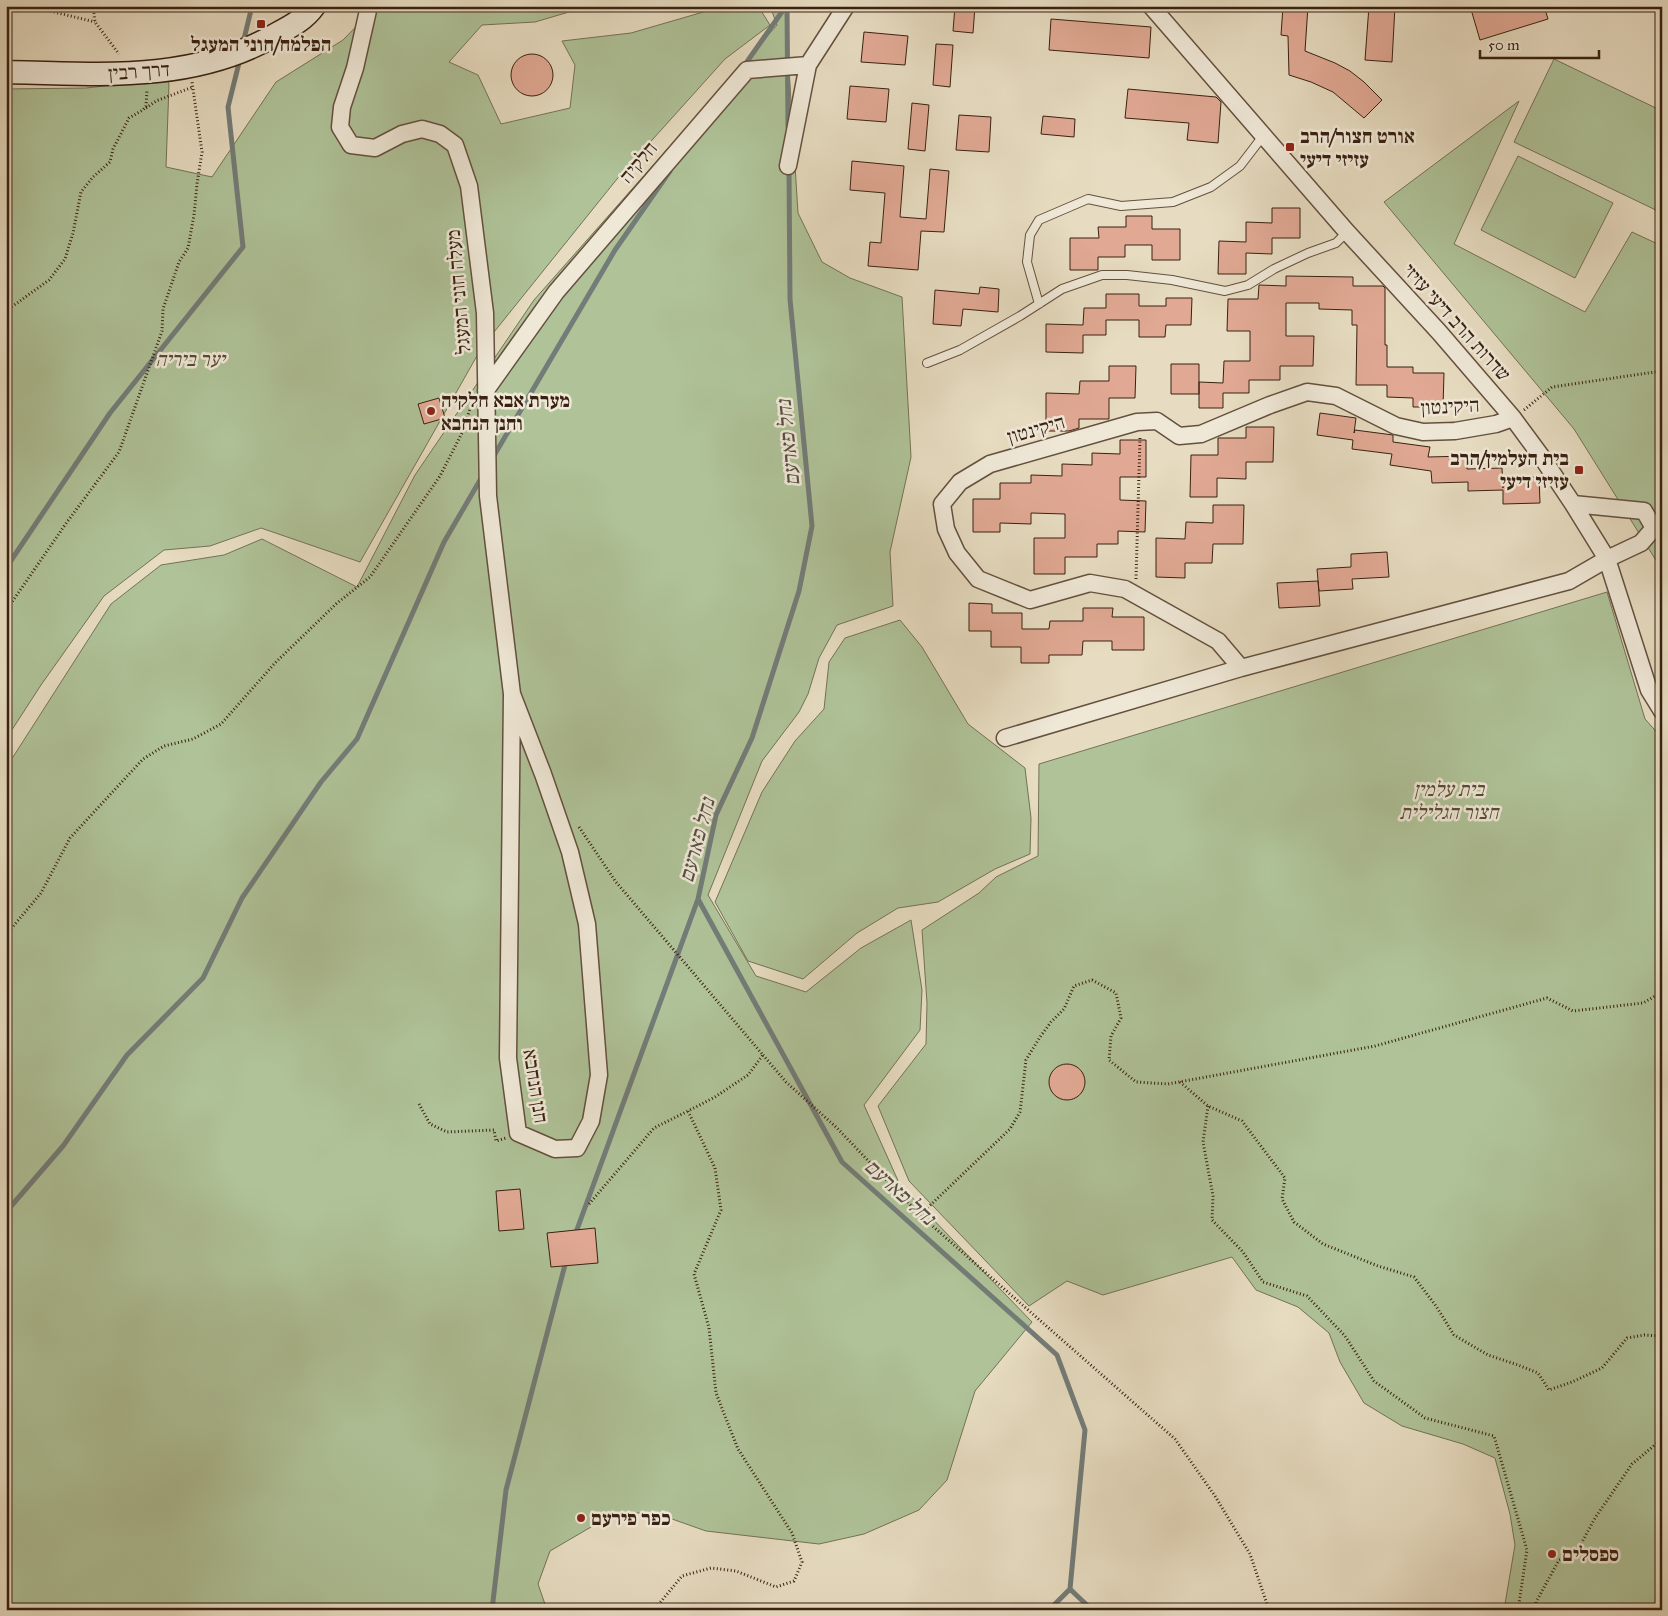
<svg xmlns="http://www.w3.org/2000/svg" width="1668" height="1616" font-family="'IM FELL Great Primer','Frank Ruhl Libre',serif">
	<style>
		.green { fill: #afc298; stroke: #747255 }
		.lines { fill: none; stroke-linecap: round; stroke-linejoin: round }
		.stream { stroke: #737c78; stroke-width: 5 }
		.building { fill: #e1a994; stroke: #392112 }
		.lane-casing { stroke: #64503e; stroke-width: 10 }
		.street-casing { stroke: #64503e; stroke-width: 19 }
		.secondary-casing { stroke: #392112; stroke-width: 25 }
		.path { stroke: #392112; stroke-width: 3; stroke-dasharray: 1 2.5; stroke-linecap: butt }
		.lane { stroke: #efe8d7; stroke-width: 8 }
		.street { stroke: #efe8d7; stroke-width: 16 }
		.secondary { stroke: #efe8d7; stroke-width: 22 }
		.poi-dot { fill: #8f2418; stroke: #efe8d7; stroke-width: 2 }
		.labels { text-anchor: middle; stroke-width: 5; stroke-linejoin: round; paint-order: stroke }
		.poi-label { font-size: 20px; font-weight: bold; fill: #392112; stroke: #efe8d7; text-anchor: start }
		.street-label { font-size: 20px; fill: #392112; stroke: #efe8d7 }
		.park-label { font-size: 20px; font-style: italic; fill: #564934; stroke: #efe8d7 }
		.water-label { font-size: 21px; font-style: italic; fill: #564f45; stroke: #efe8d7 }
	</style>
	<rect width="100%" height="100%" fill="#e7dcc1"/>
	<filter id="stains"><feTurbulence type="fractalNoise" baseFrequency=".004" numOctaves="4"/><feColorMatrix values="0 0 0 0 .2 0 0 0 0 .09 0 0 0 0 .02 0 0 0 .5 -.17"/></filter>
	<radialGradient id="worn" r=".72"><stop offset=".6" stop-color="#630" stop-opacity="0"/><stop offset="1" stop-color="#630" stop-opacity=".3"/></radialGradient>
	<!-- green -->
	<path class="green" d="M376,6H652L630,11L569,12L535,22L482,25L449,62L478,75L501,124L570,108L575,65L562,41L631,33L724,6H758L770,25L725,59L617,179L482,347L360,562L261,528L210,546L164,550L104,596L41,685L6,739V89L86,88L167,79L169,84L166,167L212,177L276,82L343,40Z
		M770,6H785L798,213L822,262L850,278L902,297L911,457L890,552L893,606L837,625L819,658L808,694L799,712L762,761L708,895L756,976L806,992L861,948L911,920L922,990L920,1030L864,1105L900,1185L1032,1322L975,1391L947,1480L919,1510L864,1534L819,1544L706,1531L655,1513H615L550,1551L538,1584L547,1610H6V768L111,604L161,565L224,555L262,539L357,587L415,475L534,300L777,25Z
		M1554,59L1662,111V213L1514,142Z
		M1519,101L1454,244L1585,312L1632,232L1662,246V570L1574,429L1384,202Z
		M1518,156L1613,203L1575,278L1481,230Z
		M1607,592L1645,719L1662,738V1610H1504L1515,1545L1510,1514L1495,1458L1463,1444L1402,1426L1364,1403L1340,1362L1329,1333L1298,1307L1256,1290L1232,1257L1103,1295L1067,1281L1029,1306L909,1181L878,1106L926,1044L927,1003L922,930L979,893L996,877L1038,856L1039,764Z
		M900,620L922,647L968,724L1025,768L1031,818L1030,854L995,869L938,902L898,908L857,933L803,979L748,961L715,902L762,792L795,741L824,709L829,662L845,638Z"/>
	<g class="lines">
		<!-- stream -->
		<path class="stream" d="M787,6L788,127
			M243,43L252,6
			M744,66L786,6
			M789,168L790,299L812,526L799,591L752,738L716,815L698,899L842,1162L1057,1355L1085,1430L1070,1589L1092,1610
			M492,459L615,250L670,171
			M6,568L110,413L243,247L228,107L240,59
			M6,1212L63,1146L127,1055L203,978L242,898L321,782L357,739L444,542L483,475
			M575,1235L698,899
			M492,1610L506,1490L566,1261
			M1049,1610L1070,1589"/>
	</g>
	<!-- building -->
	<path class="building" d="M955,6H975L973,33L953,31Z
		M1283,6H1308L1305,51L1335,63L1350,71L1364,82L1382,100L1364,118L1333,92L1311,82L1289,75L1288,36L1281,35Z
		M1369,6H1395L1392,62L1365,60Z
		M1470,6H1544L1548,19L1480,40Z
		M1051,19L1151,27L1149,58L1049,50Z
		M864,32L908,36L905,65L861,62Z
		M936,44L953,45L950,87L933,85Z
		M511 75a21 21 0 1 1 42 0a21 21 0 1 1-42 0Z
		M850,86L889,89L886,122L847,119Z
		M1128,89L1216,97L1221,102L1218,143L1187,140L1189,123L1125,118Z
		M912,103L929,105L925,151L908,149Z
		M959,115L991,117L989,152L956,150Z
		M1043,116L1075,119L1074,137L1041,134Z
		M852,161L904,166L900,217L926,219L930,169L949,171L944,232L921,231L918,270L868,266L870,242L881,243L885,193L850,190Z
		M1272,208H1300V238H1272V254L1246,253V274H1218L1219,241L1246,242V222L1272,223Z
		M1126,216H1152V229H1180V260H1152V245H1125V257H1098V270H1070V238H1099L1098,227H1126Z
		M1286,276L1353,277V286H1383L1385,288V345H1387V367H1413V373H1444L1443,407H1413V398L1387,397V385H1356L1357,325H1352V310L1319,309V303H1286V336H1314L1313,366H1280V380H1249V393H1223V408H1199V382L1223,383L1224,361H1250V331H1227L1228,299H1258L1259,285L1286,286Z
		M980,287L999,289L998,312L963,309L961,326L933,324L935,290L979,294Z
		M1106,294H1139V306H1166V298H1192L1191,325H1166L1165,337H1139V320H1106V335H1083V353L1046,352V324L1083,325L1084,308H1106Z
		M1171,364H1199V394H1171Z
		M1109,366H1136L1135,398H1109V419H1079V428L1069,431H1046V393L1079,394L1080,381H1109Z
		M439,398L445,418L424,424L418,404Z
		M1320,413L1356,418L1354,433L1355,430L1393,435V442L1430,447L1428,457L1467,456V469L1502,468L1503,488V478L1539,477L1540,503L1503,504V490L1468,491V482L1432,483L1431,471L1390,465L1392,454L1352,449L1353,440L1317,435Z
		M1246,427H1274L1273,462H1246V479L1217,478V497H1190L1191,455H1218V438H1246Z
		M1120,440H1146V477H1120V500L1146,501L1145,532L1118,531V544H1097V557H1065V574H1034V538H1065V514L1031,513V524L1000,523V532H973V499H1000V483H1031V475L1062,476V464L1092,465V453L1120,454Z
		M1213,505H1244L1243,544H1213L1212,563H1185V578L1156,577V538L1185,539L1186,522L1213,523Z
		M1387,552L1389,577L1352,579L1353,589L1319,591L1317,569L1351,567V554Z
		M1318,581L1320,606L1279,608L1277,583Z
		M969,603L992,604V613H1022V629H1049L1050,621H1083V608H1113L1112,617H1144V650H1112V641H1083L1082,655H1049V663H1021V647H991V631H969Z
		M1049 1082a18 18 0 1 1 36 0a18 18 0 1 1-36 0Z
		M520,1189L524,1229L499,1231L496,1191Z
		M595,1228L598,1263L551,1267L547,1233Z"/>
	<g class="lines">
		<!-- lane casing -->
		<g class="lane-casing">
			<path id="lane" d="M1039,304L1027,262L1030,235L1039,220L1088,199L1121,206L1173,202L1211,187L1240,166L1263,136
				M927,363L960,350L1020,316L1062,289L1102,275H1127L1172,280L1225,291L1248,285L1274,269L1308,253L1336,243L1347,232"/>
		</g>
		<!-- street casing -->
		<g class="street-casing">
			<path id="street" d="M369,6L355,68L342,107L340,127L351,145L375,148L402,134L422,129L440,134L455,145L469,186L485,313L488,496L512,694L508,1058L518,1133L555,1149L577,1148L591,1121L599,1075L587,924L570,852L543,774L512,694
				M1151,6L1347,232L1439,332L1513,418L1541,456L1573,504L1607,559L1649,690L1662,711
				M788,166L808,65
				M486,390L556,292L747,70L808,65L846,6
				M1241,668L1218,641L1125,589L1090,583L1030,600L978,579L957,553L946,529L942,504L960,482L990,464L1137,422L1157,421L1179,436L1201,434L1270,405L1307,392L1336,396L1396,426L1423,432L1455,431L1496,424L1513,418
				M1005,738L1241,668L1569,581L1607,559L1641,543L1654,528L1644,511L1573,504"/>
		</g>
		<!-- secondary casing -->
		<g class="secondary-casing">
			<path id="secondary" d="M6,72C97,74 193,83 275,35C290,27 304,20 314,6"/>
		</g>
		<!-- path -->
		<path class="path" d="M30,6L95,22
			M93,6L95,22L119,54
			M146,108L156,101L193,87
			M6,311L49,280L65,259L73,233L81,192L93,177L110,162L113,149L129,118L143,110L146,106L147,90
			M1524,410L1552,387L1662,371
			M1136,579L1140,438
			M6,614L12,602L67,522L119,452L162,331L163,309L179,262L188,248L194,215L197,184L202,152L192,82
			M579,827L616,882L763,1055L748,1075L715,1097L688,1111L715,1168L721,1210L694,1274L709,1328L716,1393L738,1449L792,1533L802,1562L794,1581L776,1587L736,1571L711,1568L682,1576L654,1610
			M6,938L10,930L41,893L70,838L143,759L164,746L193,739L221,724L275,663L336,604L370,577L440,476L462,433L470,409
			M763,1055L786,1082L837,1128L920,1215L1175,1439L1215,1496L1250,1554L1269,1610
			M1180,1082L1208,1106L1242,1121L1285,1178L1282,1199L1294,1222L1323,1244L1378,1266L1414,1277L1436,1306L1454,1335L1488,1355L1518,1365L1538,1373L1549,1390L1572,1382L1602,1368L1627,1338L1644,1335L1662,1336
			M419,1104L430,1124L447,1132L494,1130L496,1141L506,1138
			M1208,1106L1203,1142L1213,1196L1212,1220L1243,1252L1263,1282L1307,1296L1345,1336L1374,1381L1425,1418L1494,1436L1527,1550L1518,1610
			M589,1204L654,1128L688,1111
			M920,1215L1010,1129L1020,1112L1026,1060L1040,1037L1051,1022L1064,1009L1074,986L1092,980L1116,993L1121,1018L1111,1036L1109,1060L1136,1082L1168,1084L1375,1046L1547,998L1573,1011L1643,1003L1662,992
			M1536,1610V1602L1559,1560L1570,1556L1581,1544L1595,1518L1632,1464L1662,1439"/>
		<!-- lane -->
		<use href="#lane" class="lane"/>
		<!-- street -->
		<use href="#street" class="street"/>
		<!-- secondary -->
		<use href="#secondary" class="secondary"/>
	</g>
	<!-- markers -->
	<g class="poi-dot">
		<rect x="256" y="19" width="10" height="10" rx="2.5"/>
		<rect x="1285" y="142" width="10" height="10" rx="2.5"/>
		<circle cx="431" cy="411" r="5"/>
		<rect x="1574" y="465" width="10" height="10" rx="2.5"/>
		<circle cx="581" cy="1518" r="5"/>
		<circle cx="1552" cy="1554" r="5"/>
	</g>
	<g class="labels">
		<!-- poi labels -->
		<g class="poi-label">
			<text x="261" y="51" text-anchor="middle">הפלמח/חוני המעגל</text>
			<text x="1300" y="143">אורט חצור/הרב<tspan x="1300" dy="23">עזיזי דיעי</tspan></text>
			<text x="441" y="407">מערת אבא חלקיה<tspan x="441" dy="23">וחנן הנחבא</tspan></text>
			<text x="1569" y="465" text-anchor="end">בית העלמין/הרב<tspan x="1569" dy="23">עזיזי דיעי</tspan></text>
			<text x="591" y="1525">כפר פירעם</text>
			<text x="1562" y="1561">ספסלים</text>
		</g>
		<!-- street labels -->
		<g class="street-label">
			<text transform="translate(139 71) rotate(-4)" y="7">דרך רבין</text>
			<text transform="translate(638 162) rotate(-50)" y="7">חלקיה</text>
			<text transform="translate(458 292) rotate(-95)" y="7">מעלה חוני המעגל</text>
			<text transform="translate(1457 322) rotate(48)" y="7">שדרות הרב דיעי עזיזי</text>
			<text transform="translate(1450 406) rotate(-3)" y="7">היקינטון</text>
			<text transform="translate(1036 429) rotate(-16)" y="7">היקינטון</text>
			<text transform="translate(536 1086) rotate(81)" y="7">חנן הנחבא</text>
		</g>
		<!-- park labels -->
		<g class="park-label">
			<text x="190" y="366">יער ביריה</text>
			<text x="1449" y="796">בית עלמין<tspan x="1449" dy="23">חצור הגלילית</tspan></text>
		</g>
		<!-- water labels -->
		<g class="water-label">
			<text transform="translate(788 443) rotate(-96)" y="7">נחל פארעם</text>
			<text transform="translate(697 840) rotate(-75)" y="7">נחל פארעם</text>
			<text transform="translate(900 1192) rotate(42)" y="7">נחל פארעם</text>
		</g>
	</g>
	<!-- margin -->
	<rect width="1668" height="1616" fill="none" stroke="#e7dcc1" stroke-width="25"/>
	<rect x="8" y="8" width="1653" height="1601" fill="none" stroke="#392112" stroke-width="2.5"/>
	<rect x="12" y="12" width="1643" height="1591" fill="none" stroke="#392112"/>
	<!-- scale -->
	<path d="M1480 50v8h119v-8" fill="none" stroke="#392112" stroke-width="2.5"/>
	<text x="1488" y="50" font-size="15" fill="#392112" stroke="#efe8d7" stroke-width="4" paint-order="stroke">50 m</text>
	<rect width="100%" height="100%" filter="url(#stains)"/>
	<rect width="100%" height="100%" fill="url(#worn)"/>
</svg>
